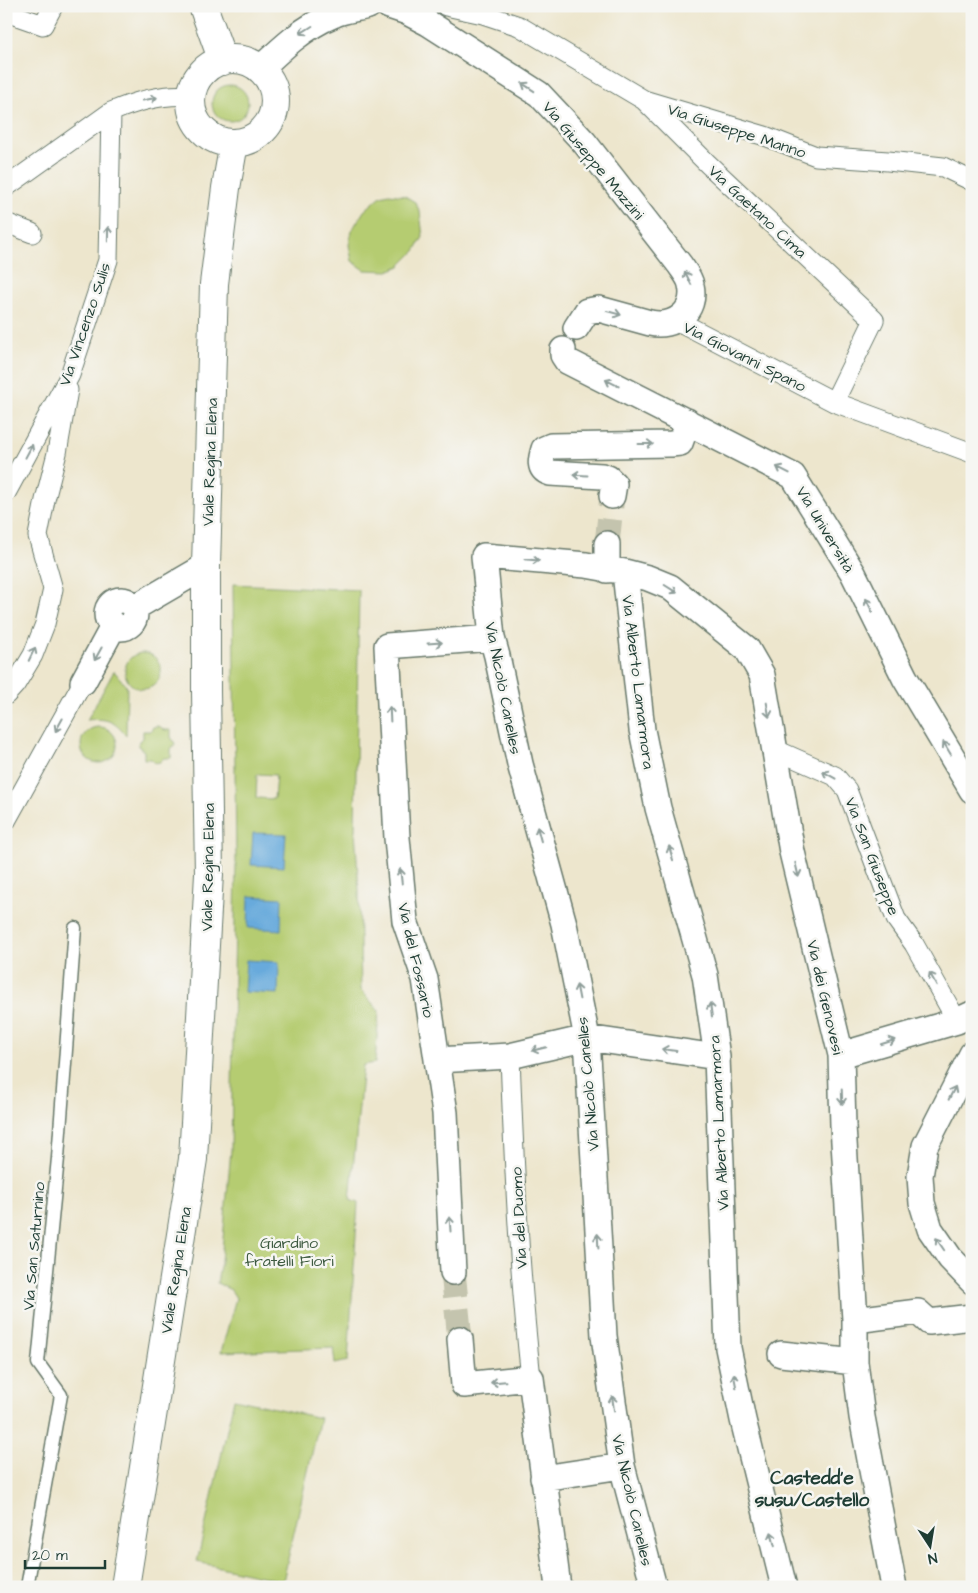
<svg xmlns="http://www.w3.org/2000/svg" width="978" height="1593" font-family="'Architects Daughter',sans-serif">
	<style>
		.green { fill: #b5cc71; stroke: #6a8452; fill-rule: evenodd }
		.water { fill: #68aadc; stroke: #447488 }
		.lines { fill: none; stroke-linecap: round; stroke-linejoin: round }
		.minor-tunnel { stroke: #c4c4ae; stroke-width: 25; stroke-dasharray: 25 12; stroke-linecap: butt }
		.service-casing { stroke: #67786a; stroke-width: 15 }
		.pedestrian-casing { stroke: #67786a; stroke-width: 21 }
		.minor-casing { stroke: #67786a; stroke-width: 28 }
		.tertiary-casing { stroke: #67786a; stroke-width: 30 }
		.service { stroke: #fff; stroke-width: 12 }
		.pedestrian { stroke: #fff; stroke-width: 19 }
		.minor { stroke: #fff; stroke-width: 25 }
		.tertiary { stroke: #fff; stroke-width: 28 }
		.oneway { stroke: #8f9e9a }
		.labels { text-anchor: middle; stroke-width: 5; stroke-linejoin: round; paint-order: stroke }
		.street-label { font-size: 16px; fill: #1f3d34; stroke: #f6f6f2 }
		.park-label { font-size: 16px; fill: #3d5a40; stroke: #f6f6f2 }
		.quarter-label { font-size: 19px; font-weight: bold; fill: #1f3d34; stroke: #f6f6f2 }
	</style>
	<rect width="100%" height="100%" fill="#f6f6f2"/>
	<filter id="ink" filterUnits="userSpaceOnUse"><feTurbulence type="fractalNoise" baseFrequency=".02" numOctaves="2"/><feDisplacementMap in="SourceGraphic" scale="10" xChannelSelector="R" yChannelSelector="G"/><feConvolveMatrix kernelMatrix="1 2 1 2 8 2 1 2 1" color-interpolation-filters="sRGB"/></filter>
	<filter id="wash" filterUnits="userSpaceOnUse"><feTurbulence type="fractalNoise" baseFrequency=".0096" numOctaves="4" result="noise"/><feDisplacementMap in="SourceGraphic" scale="20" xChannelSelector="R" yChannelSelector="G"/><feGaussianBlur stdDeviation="1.12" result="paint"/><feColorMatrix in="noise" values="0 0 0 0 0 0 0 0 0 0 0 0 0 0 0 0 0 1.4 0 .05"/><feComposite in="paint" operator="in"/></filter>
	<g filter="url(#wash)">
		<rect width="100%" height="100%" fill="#ede6cd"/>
		<!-- green -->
		<path class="green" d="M212 103a18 18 0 1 1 36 0a18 18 0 1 1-36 0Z
			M389,194L405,196L415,202L420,212L423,237L415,251L400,266L388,271L365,270L352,261L349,245L352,230L364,211L381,196Z
			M233,584L359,590L355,830L359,890L361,990L379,1011L375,1063L363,1065L350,1200L358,1203L348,1361L335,1364L333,1348L221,1352L236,1298L231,1290L217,1283L221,1261L231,1150L236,862ZM257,774L276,775L274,799L256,798Z
			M125 671a18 18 0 1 1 36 0a18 18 0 1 1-36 0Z
			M114,671L127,687L126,736C114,720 106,718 87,720Z
			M157,726L161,727L164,730H171V737L175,744L171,749V758H164L160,762L155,763L151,759H144V751L139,747L138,743L143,738V731H151L153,727Z
			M81 745a18 18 0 1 1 36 0a18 18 0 1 1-36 0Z
			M234,1399L320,1418L283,1581L197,1562Z"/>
		<!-- water -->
		<path class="water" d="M253,833L286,834L284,867L251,865Z
			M249,896L282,898L281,930L248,928Z
			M246,960L279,962L278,994L244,992Z"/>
	</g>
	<g filter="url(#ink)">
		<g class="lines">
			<!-- minor-tunnel -->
			<path class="minor-tunnel" d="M607,544L612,496
				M453,1272L460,1339"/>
			<!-- service casing -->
			<g class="service-casing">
				<path id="service" d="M27,1587L61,1395L38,1363L58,1158L75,928"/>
			</g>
			<!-- pedestrian casing -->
			<g class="pedestrian-casing">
				<path id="pedestrian" d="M446,6L483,14L519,26L644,100L765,136L816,156L888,161L943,167L972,181
					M6,12L43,25L53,6
					M645,101L708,164L874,320L834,402
					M6,187L111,112C136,101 164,93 192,96
					M6,223L32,233
					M676,320L834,402L972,453
					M6,493L70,375L108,260L111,112
					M6,695L15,685L33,655L45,624L53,589L38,536L45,500L57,453L68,390
					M774,749L835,776L847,790L896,919L914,944L957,1021
					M6,821L83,682
					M510,1056C514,1164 519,1271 531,1378"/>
			</g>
			<!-- minor casing -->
			<g class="minor-casing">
				<path id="minor" d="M389,6L407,12L428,23L539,94L584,142L680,265C684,271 690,278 691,285C697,312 674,328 650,323L599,309L587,311L576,328
					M260,69C282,48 304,27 333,15C343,10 356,9 368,6
					M563,350V355L567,361L793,476L853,573L905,678L972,790
					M612,496L614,484L608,478L602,476L550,473C538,469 541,459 544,449L551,446L671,444L680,443L684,432L687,421
					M607,544V570
					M625,572L642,730L658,808L705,975L717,1057L728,1348L743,1420L784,1587
					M107 614a14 14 0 1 1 28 0a14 14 0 1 1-28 0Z
					M134,608L206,566
					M83,682L114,625
					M972,1054L925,1146L920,1176L922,1203L930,1229L950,1258L972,1281
					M841,1055L957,1021L972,1014
					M437,1060L510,1056L587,1038L717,1057
					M453,1272L445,1113L425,979L405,921L397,838L387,646L492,638
					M855,1320L918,1312L929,1322L972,1317
					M460,1339L464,1385L531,1378L558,1587
					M781,1354L855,1362
					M543,1478L622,1466
					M654,1587L622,1466L604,1336L587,1038L564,924L520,764L497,656L492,638L484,556L586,565L625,572L648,578L670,587L747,649L762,675L792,852L841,1055L843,1126L855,1320V1362L862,1417L894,1587"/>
			</g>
			<!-- tertiary casing -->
			<g class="tertiary-casing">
				<path id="tertiary" d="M203,6L223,61
					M191 101a42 42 0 1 1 84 0a42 42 0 1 1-84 0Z
					M125,1587L193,1159L209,874L206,692V566L214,284L226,188L234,143"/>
			</g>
			<!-- service -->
			<use href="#service" class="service"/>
			<!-- pedestrian -->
			<use href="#pedestrian" class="pedestrian"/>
			<!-- minor -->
			<use href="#minor" class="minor"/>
			<!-- tertiary -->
			<use href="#tertiary" class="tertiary"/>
		</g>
		<!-- one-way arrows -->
		<defs><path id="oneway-shaft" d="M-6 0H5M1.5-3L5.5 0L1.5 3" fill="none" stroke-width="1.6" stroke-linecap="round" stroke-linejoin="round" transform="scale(1.25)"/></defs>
		<g class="oneway">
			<use href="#oneway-shaft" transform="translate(306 30) rotate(148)"/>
			<use href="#oneway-shaft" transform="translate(528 87) rotate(-147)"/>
			<use href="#oneway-shaft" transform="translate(150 99) rotate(-12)"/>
			<use href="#oneway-shaft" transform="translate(108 234) rotate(-89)"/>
			<use href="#oneway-shaft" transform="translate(688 278) rotate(-116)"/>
			<use href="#oneway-shaft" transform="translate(614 313) rotate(15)"/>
			<use href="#oneway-shaft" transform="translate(612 383) rotate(-153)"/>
			<use href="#oneway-shaft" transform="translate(646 444)"/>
			<use href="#oneway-shaft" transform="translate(29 451) rotate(-62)"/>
			<use href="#oneway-shaft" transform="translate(783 470) rotate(-153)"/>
			<use href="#oneway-shaft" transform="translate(580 475) rotate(-177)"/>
			<use href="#oneway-shaft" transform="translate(532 560) rotate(5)"/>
			<use href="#oneway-shaft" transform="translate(671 589) rotate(32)"/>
			<use href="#oneway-shaft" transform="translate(869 605) rotate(-116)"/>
			<use href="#oneway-shaft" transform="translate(435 643) rotate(-4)"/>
			<use href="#oneway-shaft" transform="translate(32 654) rotate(-64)"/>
			<use href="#oneway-shaft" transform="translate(98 654) rotate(119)"/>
			<use href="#oneway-shaft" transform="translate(768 710) rotate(80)"/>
			<use href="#oneway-shaft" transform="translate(390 714) rotate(-93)"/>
			<use href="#oneway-shaft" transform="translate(59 725) rotate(119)"/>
			<use href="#oneway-shaft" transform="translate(947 748) rotate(-121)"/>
			<use href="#oneway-shaft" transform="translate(829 775) rotate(-151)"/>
			<use href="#oneway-shaft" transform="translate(539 834) rotate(-105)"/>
			<use href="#oneway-shaft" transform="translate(671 853) rotate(-106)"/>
			<use href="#oneway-shaft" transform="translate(797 870) rotate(77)"/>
			<use href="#oneway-shaft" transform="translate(401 876) rotate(-96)"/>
			<use href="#oneway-shaft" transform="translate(933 979) rotate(-119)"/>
			<use href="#oneway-shaft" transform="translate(578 992) rotate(-101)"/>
			<use href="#oneway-shaft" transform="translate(711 1010) rotate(-98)"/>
			<use href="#oneway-shaft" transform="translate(888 1042) rotate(-17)"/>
			<use href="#oneway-shaft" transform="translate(539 1049) rotate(167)"/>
			<use href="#oneway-shaft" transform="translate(669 1050) rotate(-172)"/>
			<use href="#oneway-shaft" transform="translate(952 1093) rotate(-63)"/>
			<use href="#oneway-shaft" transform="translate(842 1097) rotate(88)"/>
			<use href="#oneway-shaft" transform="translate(450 1224) rotate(-94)"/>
			<use href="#oneway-shaft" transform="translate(598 1241) rotate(-93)"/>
			<use href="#oneway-shaft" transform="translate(940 1244) rotate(-124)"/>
			<use href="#oneway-shaft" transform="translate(735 1381) rotate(-101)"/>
			<use href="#oneway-shaft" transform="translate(498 1382) rotate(175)"/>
			<use href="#oneway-shaft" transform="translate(613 1403) rotate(-98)"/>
			<use href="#oneway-shaft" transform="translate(773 1539) rotate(-104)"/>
		</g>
	</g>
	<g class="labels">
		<!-- street labels -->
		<g class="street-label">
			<text transform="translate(737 130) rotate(18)" y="6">Via Giuseppe Manno</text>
			<text transform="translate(594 160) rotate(50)" y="6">Via Giuseppe Mazzini</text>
			<text transform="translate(758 211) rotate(43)" y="6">Via Gaetano Cima</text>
			<text transform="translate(84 324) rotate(-71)" y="6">Via Vincenzo Sulis</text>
			<text transform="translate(745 356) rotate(27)" y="6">Via Giovanni Spano</text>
			<text transform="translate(209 462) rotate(-88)" y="6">Viale Regina Elena</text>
			<text transform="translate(826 529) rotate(59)" y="6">Via Università</text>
			<text transform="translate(639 682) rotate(83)" y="6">Via Alberto Lamarmora</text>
			<text transform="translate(504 688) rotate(79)" y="6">Via Nicolò Canelles</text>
			<text transform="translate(873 856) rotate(69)" y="6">Via San Giuseppe</text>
			<text transform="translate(207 867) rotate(-89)" y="6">Viale Regina Elena</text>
			<text transform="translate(417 960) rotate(77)" y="6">Via del Fossario</text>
			<text transform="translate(826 997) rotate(77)" y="6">Via dei Genovesi</text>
			<text transform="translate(587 1084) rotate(-95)" y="6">Via Nicolò Canelles</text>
			<text transform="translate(718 1123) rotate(-93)" y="6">Via Alberto Lamarmora</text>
			<text transform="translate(518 1218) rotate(-93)" y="6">Via del Duomo</text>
			<text transform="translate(33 1246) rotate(-85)" y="6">Via San Saturnino</text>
			<text transform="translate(175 1270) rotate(-81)" y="6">Viale Regina Elena</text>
			<text transform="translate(633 1500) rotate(77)" y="6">Via Nicolò Canelles</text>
		</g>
		<!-- park labels -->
		<g class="park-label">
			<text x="289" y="1248">Giardino<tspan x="289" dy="18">fratelli Fiori</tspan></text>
		</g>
		<!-- quarter labels -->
		<g class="quarter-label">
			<text x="812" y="1484">Castedd'e<tspan x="812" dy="22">susu/Castello</tspan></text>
		</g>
	</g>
	<!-- margin -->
	<rect width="978" height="1593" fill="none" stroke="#f6f6f2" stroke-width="25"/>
	<!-- north arrow -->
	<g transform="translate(930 1546) rotate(168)" stroke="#f6f6f2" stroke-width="4" paint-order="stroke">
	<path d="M0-4L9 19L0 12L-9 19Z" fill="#1f3d34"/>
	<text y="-8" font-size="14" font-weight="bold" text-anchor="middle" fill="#1f3d34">N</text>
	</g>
	<!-- scale -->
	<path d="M25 1560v8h80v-8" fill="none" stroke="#1f3d34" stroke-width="2.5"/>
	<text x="32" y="1560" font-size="15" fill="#1f3d34" stroke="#f6f6f2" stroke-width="4" paint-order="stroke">20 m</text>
</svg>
